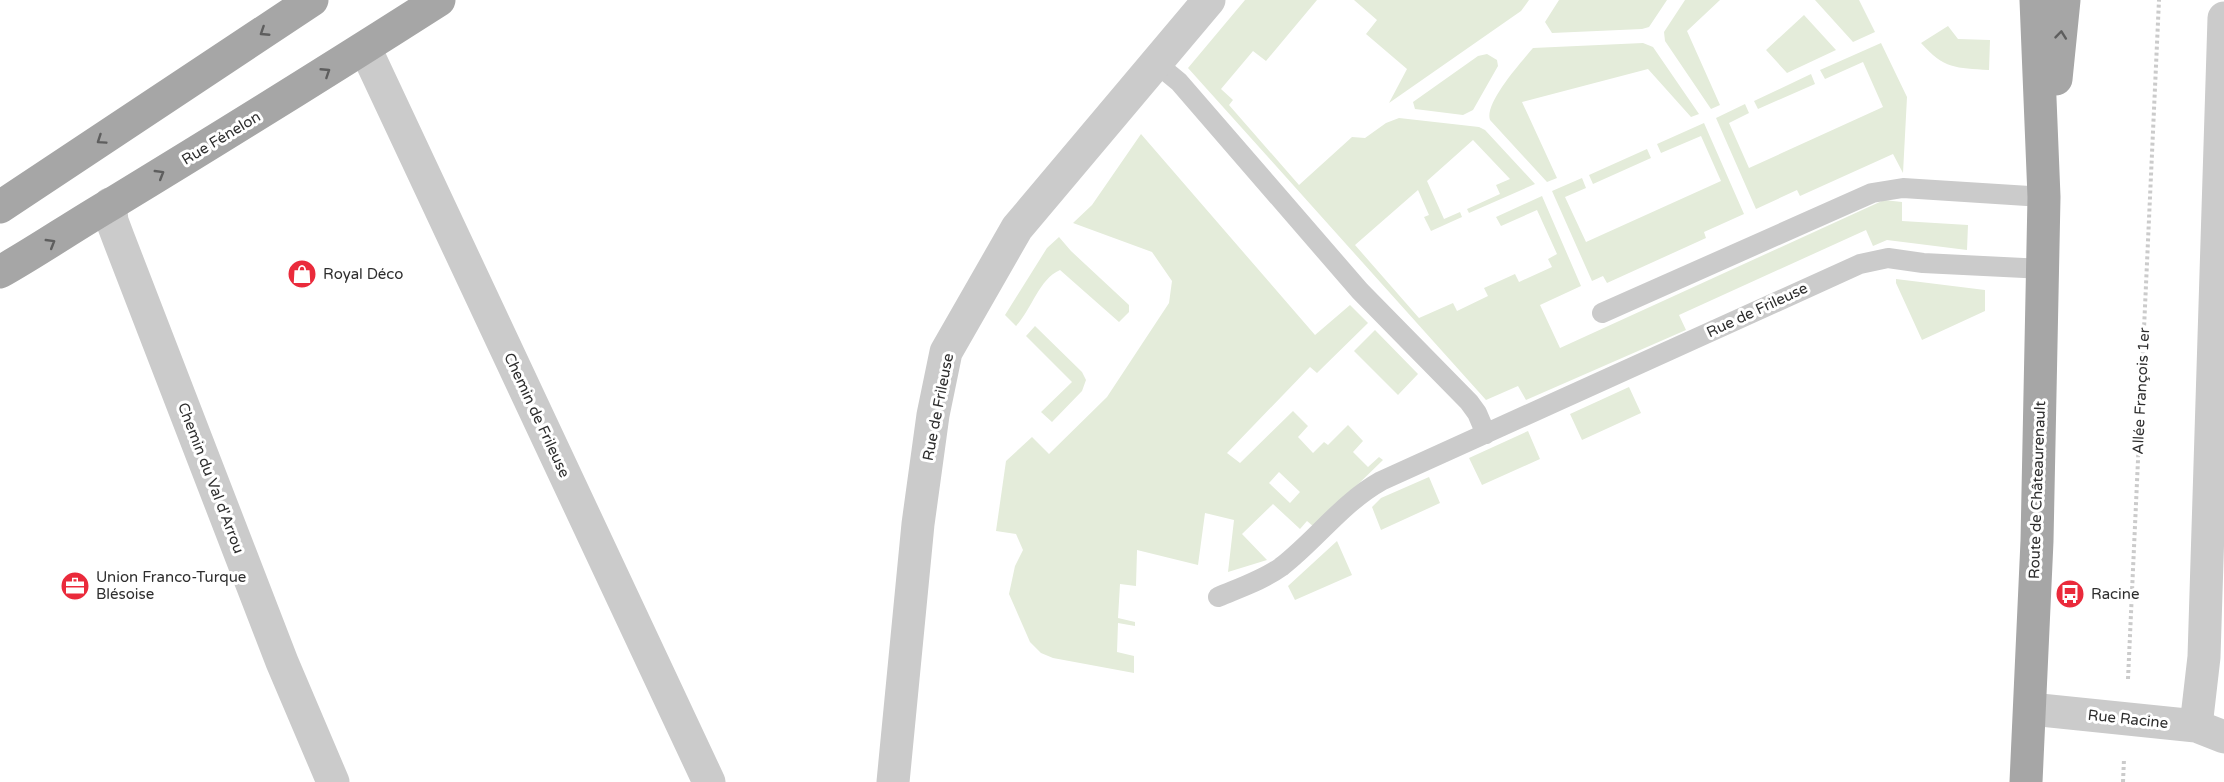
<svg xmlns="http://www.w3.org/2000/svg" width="2224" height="782" font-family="'Varela Round',sans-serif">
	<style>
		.green { fill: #e4ecda; fill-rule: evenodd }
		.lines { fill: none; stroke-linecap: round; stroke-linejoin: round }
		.path { stroke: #cbcbcb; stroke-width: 4; stroke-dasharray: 3 3; stroke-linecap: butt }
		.service { stroke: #cbcbcb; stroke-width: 20 }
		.minor { stroke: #cbcbcb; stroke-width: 33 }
		.primary { stroke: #a6a6a6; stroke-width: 33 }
		.oneway { stroke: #5e5e5e }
		.labels { text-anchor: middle; stroke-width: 6; stroke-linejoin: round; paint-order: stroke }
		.street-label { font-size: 15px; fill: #2e2e2e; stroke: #fff }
		.poi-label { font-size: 15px; fill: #2e2e2e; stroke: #fff; text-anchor: start }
	</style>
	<rect width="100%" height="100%" fill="#fff"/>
	<!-- green -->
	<path class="green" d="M1245,0H1317L1266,61L1253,51L1221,89L1233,100L1229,105L1299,185L1352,137L1365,138L1386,123L1399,118L1479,127L1485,130L1535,184L1469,213L1467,209L1500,194L1496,185L1510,179L1473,140L1427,181L1444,219L1460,212L1462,217L1431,231L1424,217L1429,215L1418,190L1355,245L1419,318L1453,303L1457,311L1488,296L1484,288L1515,274L1519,282L1552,267L1548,259L1557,254L1537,210L1501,226L1496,217L1542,196L1581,286L1540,305L1560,348L1884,200L1902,202V221L1968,225L1967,250L1887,240L1873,246L1866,230L1679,315L1686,330L1526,400L1518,386L1486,400L1188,68Z
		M1354,0H1529L1521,11L1389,103L1407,69L1366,34L1377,20Z
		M1559,0H1667L1649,27L1642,29L1552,33L1545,22Z
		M1685,0H1720L1687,31L1720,105L1711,109L1665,41L1664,32Z
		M1815,0H1859L1875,32L1853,42Z
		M1804,15L1836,50L1787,73L1766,50Z
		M1948,26L1958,39L1990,40L1989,70C1956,68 1944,69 1921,43Z
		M1643,43L1653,47L1699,114L1691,117L1648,69L1522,102L1557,178L1547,182L1490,120C1484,103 1522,61 1533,48Z
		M1881,43L1907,97L1903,173L1893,154L1800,196L1797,190L1756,209L1716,118L1745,104L1749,113L1729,123L1749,168L1883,107L1863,62L1825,79L1820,70Z
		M1487,54L1497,60L1498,66L1473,110L1463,115L1415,109L1413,102L1478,56Z
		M1811,74L1815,84L1758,109L1754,101Z
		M1704,123L1744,214L1704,232L1706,238L1607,283L1603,276L1592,281L1552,191L1582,178L1586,188L1565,197L1586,242L1721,181L1701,136L1661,153L1657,144Z
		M1141,134L1315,335L1350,305L1368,323L1317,373L1310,367L1227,453L1240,463L1293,411L1308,426L1298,437L1313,453L1324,442L1328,445L1348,425L1363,441L1353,452L1368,467L1379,457L1383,460L1314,527L1307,521L1300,529L1273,504L1242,534L1267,560L1228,572L1234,520L1205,513L1198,565L1137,550L1136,586L1120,584L1118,618L1135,622V626L1118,623L1117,652L1134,656V673L1053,658L1041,653L1030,642L1009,594L1015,566L1023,550L1016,534L996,531L1006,461L1032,437L1049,454L1107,397L1169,303L1172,281L1152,252L1073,223L1092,205ZM1279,472L1300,492L1290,503L1269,483Z
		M1647,149L1651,158L1593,184L1589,175Z
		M1059,237L1071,251L1129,305V312L1119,322L1060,270C1039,279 1032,309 1016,326L1005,315L1047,248Z
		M1896,279L1985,290V311L1922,340L1896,283Z
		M1035,326L1082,372L1086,380L1082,391L1052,422L1041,412L1072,382L1026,336Z
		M1375,330L1418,374L1398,395L1354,351Z
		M1629,387L1641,413L1582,440L1570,414Z
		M1528,431L1540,459L1482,485L1469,458Z
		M1429,477L1440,503L1381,530L1372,507L1381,498Z
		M1337,541L1352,575L1295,600L1288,586Z"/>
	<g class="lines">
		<!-- path -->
		<path class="path" d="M2128,679L2159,0
			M2123,782L2124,759"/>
		<!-- service -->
		<path class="service" d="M1156,63L1179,82L1360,291L1469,402L1477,413L1486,434
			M1602,313L1872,193L1903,188L2044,197
			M1218,597C1239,588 1263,580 1281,567C1316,540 1342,503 1381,481L1860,264L1888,258L1923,263L2043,269"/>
		<!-- minor -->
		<path class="minor" d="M365,48L709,782
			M110,204L112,221L118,237L282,662L333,782
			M2030,709L2196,726L2224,737
			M2196,726L2204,657L2224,18
			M893,782L918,524L933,415L946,352L1017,228L1209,0"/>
		<!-- primary -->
		<path class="primary" d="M2056,79L2064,0
			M0,207L312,0
			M0,272C39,250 75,225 113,203C223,136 331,69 439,0
			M2026,782L2037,541L2044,197L2036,0"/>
	</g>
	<!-- one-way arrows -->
	<defs><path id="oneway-chevron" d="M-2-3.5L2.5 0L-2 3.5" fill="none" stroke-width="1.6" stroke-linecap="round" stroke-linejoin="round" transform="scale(1.5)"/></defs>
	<g class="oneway">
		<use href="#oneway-chevron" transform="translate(264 32) rotate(147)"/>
		<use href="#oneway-chevron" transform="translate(2061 35) rotate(-84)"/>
		<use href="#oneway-chevron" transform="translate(326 72) rotate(-33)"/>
		<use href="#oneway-chevron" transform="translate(101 140) rotate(146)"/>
		<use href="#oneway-chevron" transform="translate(160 174) rotate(-31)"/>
		<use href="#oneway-chevron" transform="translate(51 243) rotate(-31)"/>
	</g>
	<!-- icons -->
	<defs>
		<g id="shop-disc" transform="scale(1.5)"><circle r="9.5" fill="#ea2a3b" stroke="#fff"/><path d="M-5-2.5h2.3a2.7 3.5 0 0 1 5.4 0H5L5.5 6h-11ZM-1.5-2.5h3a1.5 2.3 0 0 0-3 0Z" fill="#fff"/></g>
		<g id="office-disc" transform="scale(1.5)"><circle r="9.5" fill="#ea2a3b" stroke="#fff"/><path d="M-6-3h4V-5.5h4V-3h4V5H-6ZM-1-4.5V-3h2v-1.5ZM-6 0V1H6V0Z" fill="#fff"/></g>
		<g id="bus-disc" transform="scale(1.5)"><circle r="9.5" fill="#ea2a3b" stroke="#fff"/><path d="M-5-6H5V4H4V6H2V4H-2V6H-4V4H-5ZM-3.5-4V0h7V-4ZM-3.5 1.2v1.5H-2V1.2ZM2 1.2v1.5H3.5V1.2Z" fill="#fff"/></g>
	</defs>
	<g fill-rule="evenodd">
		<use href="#shop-disc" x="302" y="274"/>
		<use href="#office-disc" x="75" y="586"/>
		<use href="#bus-disc" x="2070" y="594"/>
	</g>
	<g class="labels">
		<!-- street labels -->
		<g class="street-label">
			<text transform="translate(221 138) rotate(-31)" y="5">Rue Fénelon</text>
			<text transform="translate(1757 310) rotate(-25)" y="5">Rue de Frileuse</text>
			<text transform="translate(2141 391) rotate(-87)" y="5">Allée François 1er</text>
			<text transform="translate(938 407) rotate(-79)" y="5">Rue de Frileuse</text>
			<text transform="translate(537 415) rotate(65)" y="5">Chemin de Frileuse</text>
			<text transform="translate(211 478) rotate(69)" y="5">Chemin du Val d'Arrou</text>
			<text transform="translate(2037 490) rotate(-88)" y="5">Route de Châteaurenault</text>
			<text transform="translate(2128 719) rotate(6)" y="5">Rue Racine</text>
		</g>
		<!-- poi labels -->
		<g class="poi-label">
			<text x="323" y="279">Royal Déco</text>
			<text x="96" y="582">Union Franco-Turque<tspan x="96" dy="17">Blésoise</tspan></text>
			<text x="2091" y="599">Racine</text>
		</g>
	</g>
</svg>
